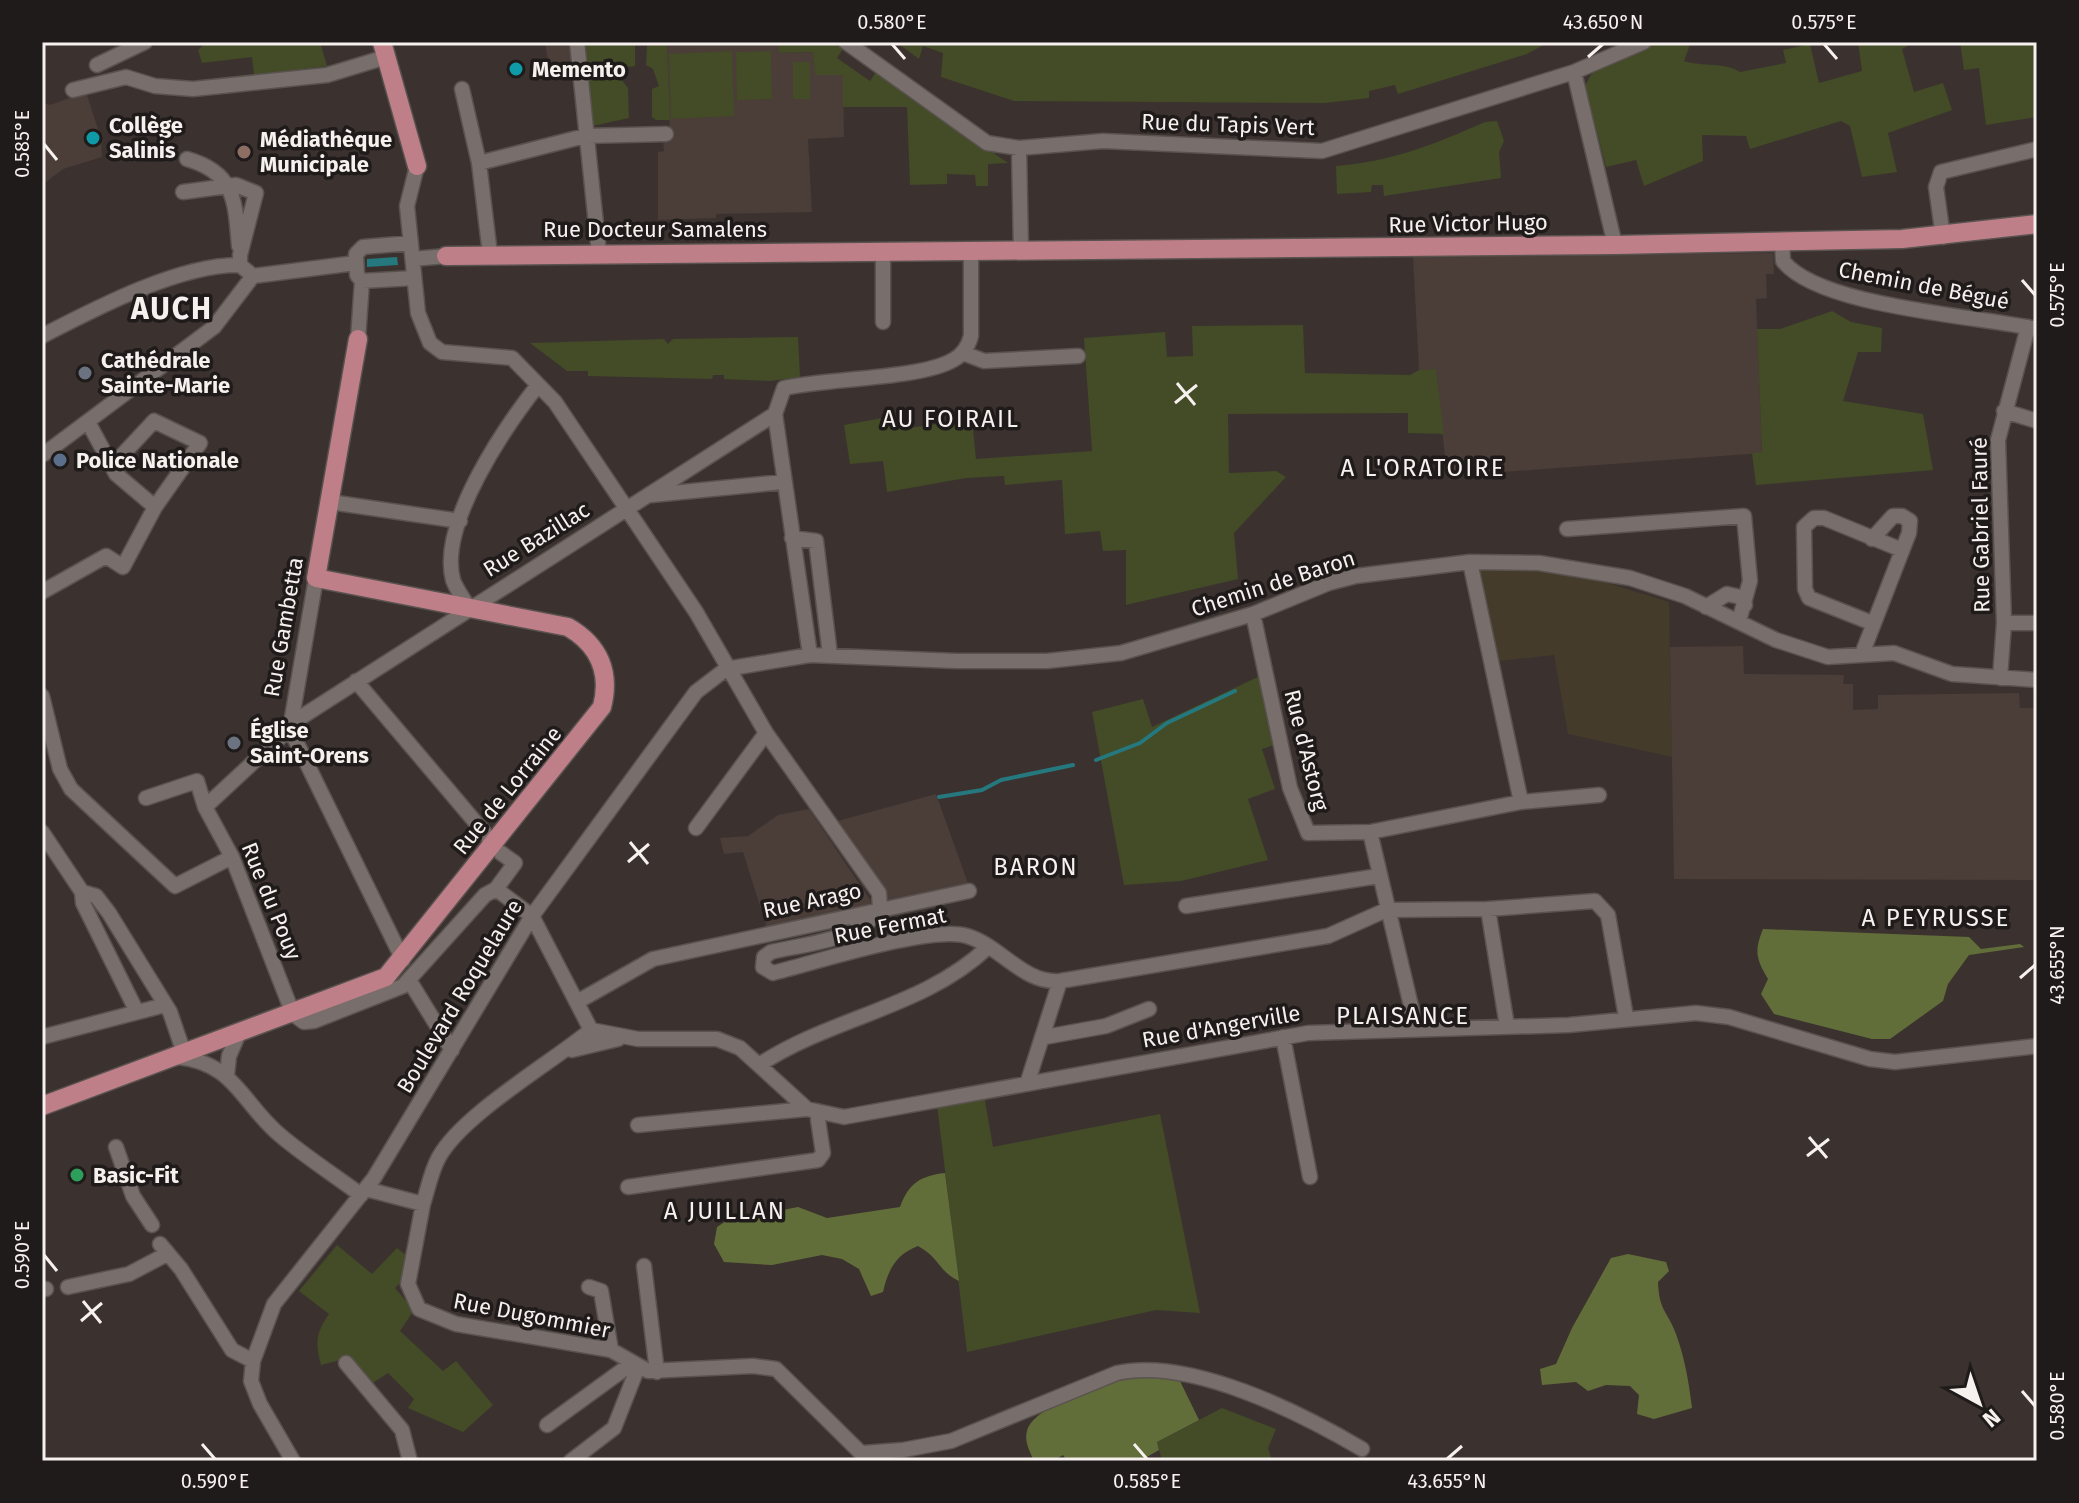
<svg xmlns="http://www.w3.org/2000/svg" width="2079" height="1503" font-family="'Fira Sans',sans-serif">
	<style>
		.commercial { fill: #443b2a }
		.built { fill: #4b3d38 }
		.green { fill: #434b27 }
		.forest { fill: #626e39 }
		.water { fill: #24787e }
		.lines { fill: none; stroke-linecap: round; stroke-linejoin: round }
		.stream { stroke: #24787e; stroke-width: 4 }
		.minor-casing { stroke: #59524f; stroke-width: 17 }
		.major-casing { stroke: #59524f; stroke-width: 21 }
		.minor { stroke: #786e6b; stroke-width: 14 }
		.major { stroke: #bf7f89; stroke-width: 18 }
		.ticks { fill: none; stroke: #f6f0ee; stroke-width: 3 }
		.culture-dot { fill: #0f9aa8; stroke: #1f1b1a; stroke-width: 3 }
		.education-dot { fill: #8d6e63; stroke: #1f1b1a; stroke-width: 3 }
		.worship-dot { fill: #6b7280; stroke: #1f1b1a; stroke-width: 3 }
		.service-dot { fill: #5c6f8a; stroke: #1f1b1a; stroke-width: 3 }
		.leisure-dot { fill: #2e9e5b; stroke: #1f1b1a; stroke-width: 3 }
		.labels { text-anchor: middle; stroke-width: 7; stroke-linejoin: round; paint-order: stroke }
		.poi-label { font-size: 22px; font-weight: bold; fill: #f6f0ee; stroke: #1f1b1a; text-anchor: start }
		.street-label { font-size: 22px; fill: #f6f0ee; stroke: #1f1b1a }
		.neighbourhood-label { font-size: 24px; letter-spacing: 2px; fill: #f6f0ee; stroke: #1f1b1a }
		.district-label { font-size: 30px; font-weight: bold; letter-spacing: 2px; fill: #f6f0ee; stroke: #1f1b1a }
		.neatline { fill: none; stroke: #f6f0ee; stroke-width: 3 }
		.ticks-label { font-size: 20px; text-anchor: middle; fill: #f6f0ee }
	</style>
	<rect width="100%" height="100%" fill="#3b322f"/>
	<!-- commercial -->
	<path class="commercial" d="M1476,569H1534L1598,580L1669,602L1672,757L1568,734L1554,655L1498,661Z"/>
	<!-- built -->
	<path class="built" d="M545,42H572V73L550,75Z
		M667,42H779L780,53L814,52L843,74L844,137L808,139L812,212L716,214V218L658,220V152L664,151L663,139L670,138Z
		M86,92L101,138L102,157L63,169L42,185V102L50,105Z
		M1773,253L1774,274H1766L1767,298L1756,299L1762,453L1447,476L1436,370H1419L1413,257Z
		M1743,646L1744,674L1844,675L1843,684H1853V710L1878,709V695L2019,693L2020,708H2037V880L1674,879L1670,647Z
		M936,794L969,886L890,902L834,822Z
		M809,809L871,901L869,908L767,928L743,852L724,854L720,838L748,836L778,815Z"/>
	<!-- green -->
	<path class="green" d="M202,42H320L327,66L254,75L252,57L202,63L198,50L205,44Z
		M585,42H667L670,120H656L652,117V89L659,86L653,69L646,65L647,45H635V66L628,67V74L621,79L628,88L629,118L592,126Z
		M779,42H833L843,49L837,58L870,81L876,72L1008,163L988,164V186H976L975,175L947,174V184L910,185L907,107H843V75H815L813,52L779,53Z
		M896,42H1549L1527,54L1398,94L1395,85L1369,91V98L1325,103L1014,101L941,77L943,53L923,46L919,59Z
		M1656,42H1691L1684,61C1703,67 1725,62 1740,72L1786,63L1783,50L1810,44L1819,83L1862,71L1858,42H1914L1902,49L1914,92L1943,83L1952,110L1888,133L1897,172L1862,177L1850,126L1841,121L1750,149L1746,136L1702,135L1703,161L1644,186L1636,160L1606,167L1585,86L1593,71Z
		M1960,42H2037V117L1986,125L1979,68L1964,70Z
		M732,51L734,116L671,119L669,54Z
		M771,51L772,99L737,100L736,52Z
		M793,62H810V99H793Z
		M1497,121L1504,141L1499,152L1501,178L1384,196L1383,185H1372L1371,192L1337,194L1336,166C1391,162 1435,144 1485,122Z
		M1832,311L1851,322L1882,328L1881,352H1858L1843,401L1923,414L1933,470L1756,485L1752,453L1762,452L1757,329H1780Z
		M1303,325L1305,373L1410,375L1419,370L1436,369L1444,434L1408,433V413L1228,414L1229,473L1276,471L1286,477L1234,533L1238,579L1126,605V550L1103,551L1100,531L1065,534L1062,480L1005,485L1004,476L966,478L887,492L883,461L850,464L844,425L905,414L909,428L972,419L976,459L1092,451L1084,338L1165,332L1167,357L1193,356L1192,326Z
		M798,337L800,377L770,381L724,379V375H713L712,379L588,376V371H567L530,343L664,339L668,344L673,339Z
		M1262,675L1277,744L1262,749L1275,789L1248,799L1268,860L1181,881L1124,885L1092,712L1143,699L1152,727Z
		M984,1095L993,1147L1160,1114L1200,1313L1156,1310L967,1352L937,1105Z
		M337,1245L372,1274L397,1248L408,1257L402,1281L395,1288L414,1310L400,1331L443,1371L456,1361L493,1405L463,1432L408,1408L414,1399L388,1373L371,1384L348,1358L321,1365C315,1342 316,1333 329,1314L299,1291Z
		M1222,1408L1276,1429L1268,1448L1272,1461H1162L1157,1442Z"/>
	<!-- forest -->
	<path class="forest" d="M1763,929L1969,937L1981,949L2020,944L2024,947L1969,955L1948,984L1943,1001L1890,1039H1872L1774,1014L1761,994L1768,979C1756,959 1754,951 1763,929Z
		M945,1173L959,1281C939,1272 940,1258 918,1246C896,1254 888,1270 883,1292L871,1296L859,1269L842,1259L822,1255L772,1265L724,1262L714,1244L717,1227L726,1221L798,1207L827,1218L900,1207C909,1183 920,1176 945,1173Z
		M1628,1254L1666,1262L1669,1271L1658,1282C1659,1311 1667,1310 1676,1334C1685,1359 1689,1383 1692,1408L1654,1419L1637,1414L1639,1395L1630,1386L1606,1385L1588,1391L1576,1382L1542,1385L1540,1369L1556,1364L1572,1328L1611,1258Z
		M1138,1373L1179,1379L1199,1420L1157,1442L1159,1450L1140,1461H1067L1063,1455L1053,1461H1034C1030,1452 1024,1441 1027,1431C1035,1403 1112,1382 1138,1373Z"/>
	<!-- water -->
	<path class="water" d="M397,257L398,265L367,267V259Z"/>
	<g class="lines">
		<!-- stream -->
		<path class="stream" d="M1096,760L1140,743L1167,723L1235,691
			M939,797L982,790L1001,780L1073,765"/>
		<!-- minor casing -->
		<g class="minor-casing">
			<path id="minor" d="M577,42L599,253
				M846,42L987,143L1019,148L1103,141L1322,151L1574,72L1644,42
				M97,65L145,42
				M1574,72L1615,245
				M462,89L479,163L490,254
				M73,90L126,77L155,86L193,89L327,75L386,57
				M1019,148L1021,251
				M187,159C236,173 235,202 239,246
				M479,163L585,136L666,134
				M417,166L407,206L418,313L430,343L442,352L512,358L555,402L696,612L766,733L879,893L880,908
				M183,192L236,185L256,193L240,255V265
				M1943,237L1936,187L1941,172L2037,149
				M1782,241L1783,261C1819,307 1977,316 2037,329
				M411,243L363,247L356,254L357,275L362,281L414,278
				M883,251V322
				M413,259L446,256
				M253,276L356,263
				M42,336C96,308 180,264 240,265L253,276
				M358,339L362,281
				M963,353L984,361L1078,356
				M2004,411L2037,421
				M88,422L116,474L155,507
				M44,454L214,327L253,276
				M652,495L783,482
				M330,502L460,521
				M1567,529L1744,516L1750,581L1739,621
				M792,538L816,541L830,655
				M1470,562L1521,802
				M316,578L290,729L403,960
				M42,592L106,556L123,567L155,507L200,443L154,421L112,466
				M468,607C464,599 456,589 453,580C438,524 505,427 538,385
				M1706,607L1727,594L1740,597L1745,605
				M1253,614L1290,788L1308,833L1370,832L1521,802L1599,795
				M1872,623L1809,598L1805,589L1804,527L1814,518H1824L1902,550
				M2004,623H2037
				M1862,654L1909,533L1910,521L1902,516H1893L1872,539
				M810,655L775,414L784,388C827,378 921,379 953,360C963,355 968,347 971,336V250
				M2000,678L2004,623L1998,440L2028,327
				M356,681L488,837
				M42,696L60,769L71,789L175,886L232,857
				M146,798L197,781L205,807L232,857L293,1014L304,1022L314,1021L403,986L485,895L496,889L532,916L591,1030
				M205,807L303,716L775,414
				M696,828L766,733
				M42,832L82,892L83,903L137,1012
				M1370,832L1416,1027
				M496,889L515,863L501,853
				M82,892L96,896L109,913L170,1012L184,1053
				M1186,906L1379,876
				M880,908C862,940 804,944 771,952L764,957L763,967L773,973C814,963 930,925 967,936C1001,946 1023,984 1060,981L1328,936L1386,910L1488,909L1595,901L1608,915L1626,1017
				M1488,909L1507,1026
				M409,980L452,1050
				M577,1002L653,959L969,891
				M591,1030L638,1039H717L740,1048L807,1109L844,1117L1308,1033L1569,1025L1696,1013L1729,1017L1870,1059L1895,1062L2037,1046
				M42,1037L165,1005
				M1045,1037L1106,1026L1149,1009
				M1283,1037L1310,1177
				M572,1050L618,1039
				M177,1057C236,1063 241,1103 281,1136C306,1157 334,1175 361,1195
				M759,1065C831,1017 924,1008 988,947
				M227,1075L229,1056L239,1033
				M1028,1081L1060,981
				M638,1125L807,1109
				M116,1147L133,1196L152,1225
				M628,1187L818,1160L823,1153L817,1113
				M366,1189L423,1204L408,1284L419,1309L456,1324L611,1350L648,1371L753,1366L776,1369L869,1461
				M423,1204C428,1189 431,1171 439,1157C463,1114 551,1063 591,1030
				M160,1244L181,1269L232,1350L253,1361
				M644,1266L657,1372
				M68,1287L129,1274L167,1254
				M589,1287L601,1291L611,1350
				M42,1289H46
				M346,1363L402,1430L410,1461
				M547,1425L631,1364
				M863,1453L903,1450L951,1441L1117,1373C1190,1357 1299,1412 1362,1449
				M293,1461L260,1404L251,1381L253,1361L274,1304L374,1178L532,916L696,692L726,669L810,655L956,661H1047L1121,653L1253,614L1329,583L1356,576L1470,562L1539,563L1630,578L1685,596L1776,640L1828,657L1894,653L1952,674L2037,680
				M571,1461L614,1428L638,1367"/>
		</g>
		<!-- major casing -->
		<g class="major-casing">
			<path id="major" d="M382,42L417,166
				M446,256L1615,245L1902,239L2037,224
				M42,1106L386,977L602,707C611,672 599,645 568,627L316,578L358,339"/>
		</g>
		<!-- minor -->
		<use href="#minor" class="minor"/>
		<!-- major -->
		<use href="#major" class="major"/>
	</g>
	<!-- ticks -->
	<path class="ticks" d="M892,44L905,59M1824,44L1837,59M1588,57L1603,44M44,144L57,160M2022,280L2035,295M1177,383L1195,405M1175,403L1197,385M630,842L648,864M628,862L649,844M2020,978L2035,965M1809,1137L1827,1158M1807,1156L1829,1139M44,1255L57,1271M83,1301L101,1323M81,1321L102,1303M2022,1391L2035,1406M202,1444L215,1459M1134,1444L1147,1459M1447,1459L1462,1446"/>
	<!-- markers -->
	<g class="culture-dot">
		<circle cx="516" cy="69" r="8"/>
		<circle cx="93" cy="138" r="8"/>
	</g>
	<circle class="education-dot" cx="244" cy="152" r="8"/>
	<g class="worship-dot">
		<circle cx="85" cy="373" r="8"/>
		<circle cx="234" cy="743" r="8"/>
	</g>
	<circle class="service-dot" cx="60" cy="460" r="8"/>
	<circle class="leisure-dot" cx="77" cy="1175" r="8"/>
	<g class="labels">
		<!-- poi labels -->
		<g class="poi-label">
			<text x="532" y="77">Memento</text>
			<text x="109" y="133">Collège<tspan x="109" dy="25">Salinis</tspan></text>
			<text x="260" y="147">Médiathèque<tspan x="260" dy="25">Municipale</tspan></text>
			<text x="101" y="368">Cathédrale<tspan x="101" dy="25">Sainte-Marie</tspan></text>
			<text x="76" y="468">Police Nationale</text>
			<text x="250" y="738">Église<tspan x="250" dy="25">Saint-Orens</tspan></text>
			<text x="93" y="1183">Basic-Fit</text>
		</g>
		<!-- street labels -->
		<g class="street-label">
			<text transform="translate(1228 124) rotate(2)" y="8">Rue du Tapis Vert</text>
			<text transform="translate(1468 223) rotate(-1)" y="8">Rue Victor Hugo</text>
			<text x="655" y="237">Rue Docteur Samalens</text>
			<text transform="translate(1924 285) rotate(11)" y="8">Chemin de Bégué</text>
			<text transform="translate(1980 525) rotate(-91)" y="8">Rue Gabriel Fauré</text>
			<text transform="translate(536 539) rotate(-32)" y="8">Rue Bazillac</text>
			<text transform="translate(1273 583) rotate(-18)" y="8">Chemin de Baron</text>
			<text transform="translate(283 627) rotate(-80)" y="8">Rue Gambetta</text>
			<text transform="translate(1307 750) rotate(76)" y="8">Rue d'Astorg</text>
			<text transform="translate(507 790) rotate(-51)" y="8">Rue de Lorraine</text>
			<text transform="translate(812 900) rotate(-12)" y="8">Rue Arago</text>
			<text transform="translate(272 901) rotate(68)" y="8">Rue du Pouy</text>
			<text transform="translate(890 925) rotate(-11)" y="8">Rue Fermat</text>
			<text transform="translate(459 996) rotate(-59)" y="8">Boulevard Roquelaure</text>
			<text transform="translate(1221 1026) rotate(-10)" y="8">Rue d'Angerville</text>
			<text transform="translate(532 1315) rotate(11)" y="8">Rue Dugommier</text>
		</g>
		<!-- neighbourhood labels -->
		<g class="neighbourhood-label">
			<text x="951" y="427">AU FOIRAIL</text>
			<text x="1423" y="476">A L'ORATOIRE</text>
			<text x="1036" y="875">BARON</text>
			<text x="1936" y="926">A PEYRUSSE</text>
			<text x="1403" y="1024">PLAISANCE</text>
			<text x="725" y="1219">A JUILLAN</text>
		</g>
		<!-- district labels -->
		<g class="district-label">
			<text x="172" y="319">AUCH</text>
		</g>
	</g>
	<!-- border -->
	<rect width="2079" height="1503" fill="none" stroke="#1f1b1a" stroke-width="88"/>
	<!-- north arrow -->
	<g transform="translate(1979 1403) rotate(140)" stroke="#1f1b1a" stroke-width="6" paint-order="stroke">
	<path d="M0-6L14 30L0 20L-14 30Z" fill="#f6f0ee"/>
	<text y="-12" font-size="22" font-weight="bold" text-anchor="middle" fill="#f6f0ee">N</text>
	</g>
	<rect x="44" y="44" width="1991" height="1415" class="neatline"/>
	<g class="ticks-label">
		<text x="892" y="29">0.580°E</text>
		<text x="1603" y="29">43.650°N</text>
		<text x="1824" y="29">0.575°E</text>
		<text transform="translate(22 144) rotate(-90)" y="7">0.585°E</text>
		<text transform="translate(2057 295) rotate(-90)" y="7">0.575°E</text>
		<text transform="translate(2057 965) rotate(-90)" y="7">43.655°N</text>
		<text transform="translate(22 1255) rotate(-90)" y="7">0.590°E</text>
		<text transform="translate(2057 1406) rotate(-90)" y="7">0.580°E</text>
		<text x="215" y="1488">0.590°E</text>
		<text x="1147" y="1488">0.585°E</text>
		<text x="1447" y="1488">43.655°N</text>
	</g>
</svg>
